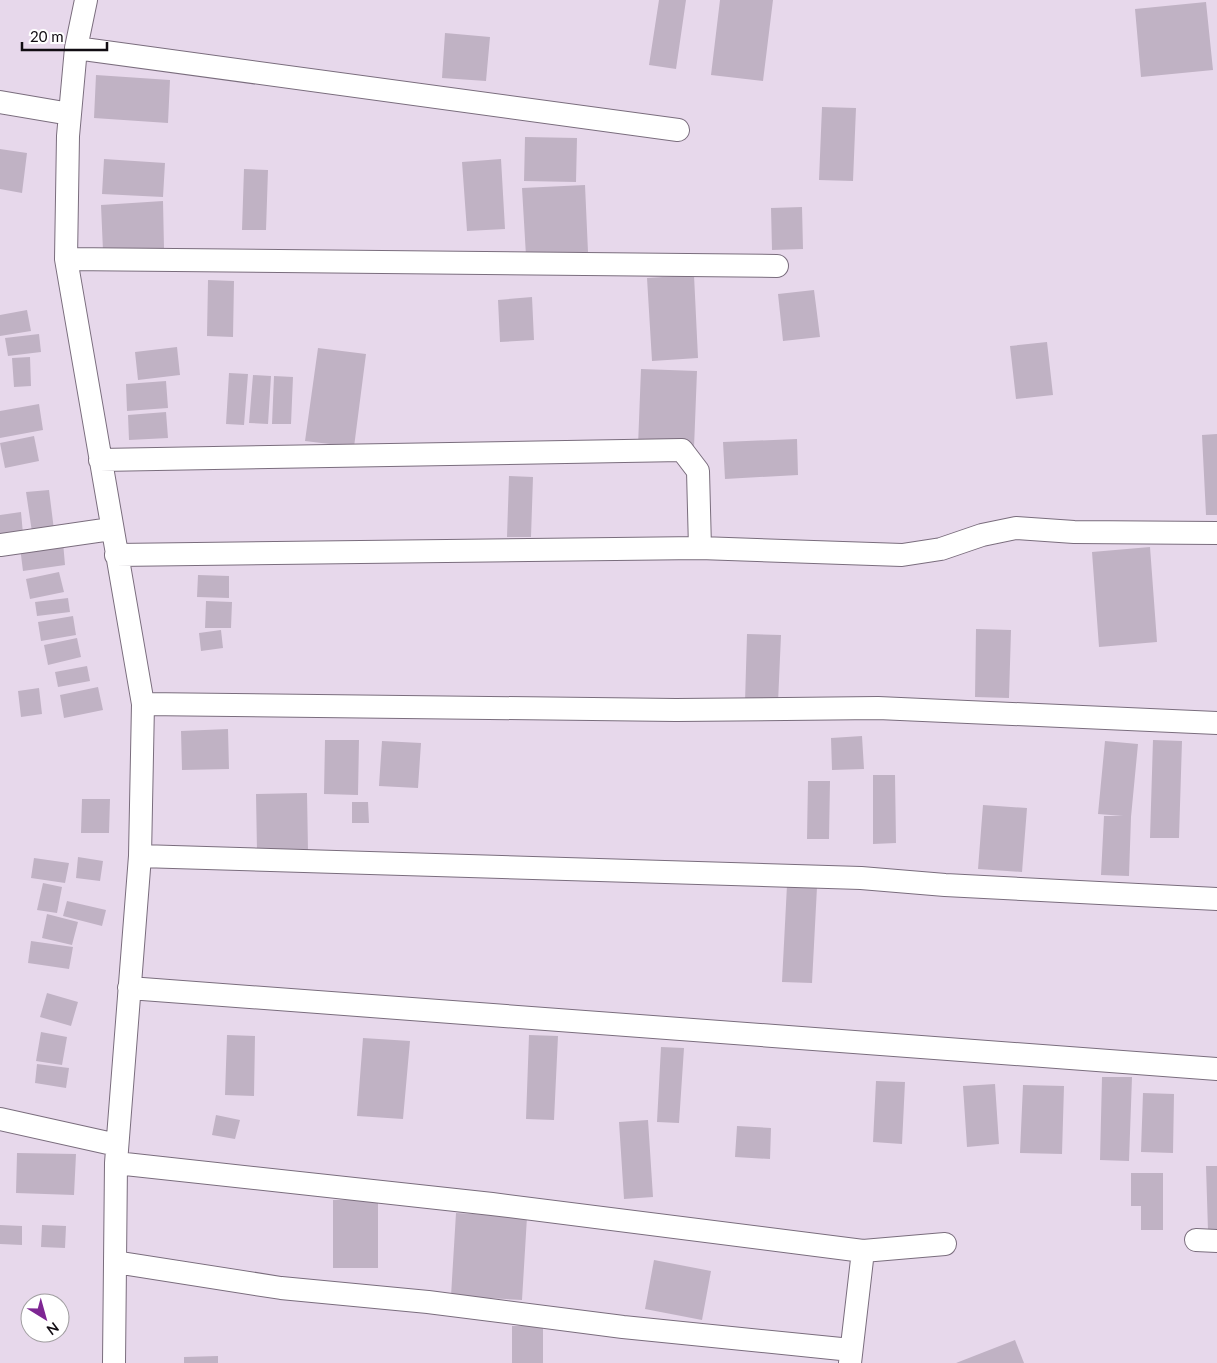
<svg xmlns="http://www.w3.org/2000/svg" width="1217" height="1363" font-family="Lato,sans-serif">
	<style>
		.building { fill: #c0b2c4 }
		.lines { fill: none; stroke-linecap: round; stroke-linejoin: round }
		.minor-casing { stroke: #7a6d7d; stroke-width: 24 }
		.minor { stroke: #fff; stroke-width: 22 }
	</style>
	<rect width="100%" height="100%" fill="#e7d8eb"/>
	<!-- building -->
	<path class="building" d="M659,0H686L676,69L649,65Z
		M720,0H773L763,81L711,75Z
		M1206,2L1213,70L1141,77L1135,9Z
		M445,33L490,37L486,81L442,78Z
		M96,75L170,80L168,123L94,118Z
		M822,107L856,108L853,181L819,180Z
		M525,137L577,138L576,182L524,181Z
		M0,149L27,153L22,193L0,189Z
		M104,159L165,163L163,197L102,194Z
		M501,159L505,229L467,231L462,162Z
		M244,169L268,170L266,230H242Z
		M585,185L588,252L526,256L522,188Z
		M163,201L164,248L103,251L101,205Z
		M802,207L803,249L772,250L771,208Z
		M694,275L698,358L652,361L647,278Z
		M208,280L234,281L233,337L207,336Z
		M814,290L820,337L783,341L778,294Z
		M532,297L534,340L500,342L498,300Z
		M27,310L31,331L0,336V315Z
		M39,334L41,352L8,356L5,338Z
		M1047,342L1053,395L1016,399L1010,346Z
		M177,347L180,375L138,380L135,352Z
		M318,348L366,354L354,447L305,441Z
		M30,357L31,386L14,387L12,358Z
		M641,369L697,371L694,448L638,446Z
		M229,373L248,374L244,425L226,424Z
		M253,375L271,376L268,424L249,423Z
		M274,376L293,377L291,424H272Z
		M166,381L168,408L127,411L126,384Z
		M39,404L43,430L0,438V411Z
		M166,412L168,438L129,440L128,415Z
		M1217,434V515H1206L1202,435Z
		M34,436L39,461L5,468L0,443Z
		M797,439L798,475L725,479L723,442Z
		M509,476L533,477L531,537H507Z
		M49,490L54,530L32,532L26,492Z
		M21,512L23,534L0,537V515Z
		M63,542L65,565L23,571L20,547Z
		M1150,547L1157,642L1099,647L1092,552Z
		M59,572L64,592L30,599L26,579Z
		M198,575L229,576V598L197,597Z
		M68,598L70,612L37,616L35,602Z
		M206,601L232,602L231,628H205Z
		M73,616L76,635L41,641L38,622Z
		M976,629L1011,630L1009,698L975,697Z
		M221,630L223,648L201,651L199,633Z
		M747,634L781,635L778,703L745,702Z
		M77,638L81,657L48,665L44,645Z
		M87,666L90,681L58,687L55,672Z
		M98,687L103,710L64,718L60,695Z
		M39,688L42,714L21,717L18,691Z
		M228,729L229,769L182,770L181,731Z
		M862,736L864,769L832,770L831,738Z
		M325,740H359L358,795L324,794Z
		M1153,740L1182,741L1179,838H1150Z
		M382,741L421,743L418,788L379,786Z
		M1105,741L1138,744L1131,817L1129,876L1101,875L1104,816H1123L1098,814Z
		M873,775H895L896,843L873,844Z
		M808,781H830L829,839H807Z
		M307,793L308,851L257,852L256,794Z
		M82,799H110L109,833H81Z
		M352,802H368L369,823H352Z
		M983,805L1027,808L1022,872L978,869Z
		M78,857L103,861L100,881L76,878Z
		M34,858L69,863L65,883L31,878Z
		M43,883L62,887L57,913L37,910Z
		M787,885L817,887L812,983L782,982Z
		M67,901L106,910L102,926L63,916Z
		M47,914L78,922L72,945L42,938Z
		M31,941L73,947L69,969L28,963Z
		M47,993L78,1002L71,1026L40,1017Z
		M41,1032L67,1037L62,1065L36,1061Z
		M227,1035L255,1036L254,1096L225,1095Z
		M529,1035L558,1036L554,1120L526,1119Z
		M363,1038L410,1041L403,1119L357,1116Z
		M661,1047L684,1048L679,1123L657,1122Z
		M37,1064L69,1068L66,1088L35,1083Z
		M1102,1077H1132L1129,1161L1100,1160Z
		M876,1081L905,1082L902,1144L873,1142Z
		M995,1084L999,1144L967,1147L963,1086Z
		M1023,1085L1064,1086L1062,1154L1020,1153Z
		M1143,1093L1174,1094L1173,1153L1141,1152Z
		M216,1115L240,1120L235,1139L212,1135Z
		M648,1120L653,1197L624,1199L619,1122Z
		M737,1126L771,1128L770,1159L735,1157Z
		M17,1153L76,1154L74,1195L16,1193Z
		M1206,1166H1217V1230L1208,1231Z
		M1131,1173H1163V1230H1141V1206H1131Z
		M333,1200H378V1268H333Z
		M456,1213L527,1217L522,1300L451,1296Z
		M0,1225L22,1226V1245L0,1244Z
		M42,1225L66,1226L65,1248L41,1247Z
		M654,1260L711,1271L702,1320L645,1309Z
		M512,1326H543V1363H512Z
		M1015,1340L1024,1363H956Z
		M218,1356V1363H184V1357Z"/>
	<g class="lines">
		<!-- minor casing -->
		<g class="minor-casing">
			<path id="minor" d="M86,0L76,48L68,136L66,259L143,704L140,856L116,1163L114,1363
				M76,48L678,130
				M0,102L70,114
				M66,259L777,266
				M100,460L682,450L698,471L700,548
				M0,545L111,529
				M116,555L700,548L902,555L941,549L982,535L1016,528L1074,532L1217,533
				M143,704L676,710L878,708L1217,723
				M140,856L861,878L945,885L1217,899
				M129,988L1217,1069
				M0,1119L117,1145
				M116,1163L492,1204L863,1251L945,1244
				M1196,1240L1217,1241
				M115,1262L281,1288L428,1302L623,1327L851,1350
				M850,1363L863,1251"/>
		</g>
		<!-- minor -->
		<use href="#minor" class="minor"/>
	</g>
	<!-- north arrow -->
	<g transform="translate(45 1318) rotate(143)"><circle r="24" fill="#ffffff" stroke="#a09ea0"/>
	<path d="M0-4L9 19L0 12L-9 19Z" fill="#7e2693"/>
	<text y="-8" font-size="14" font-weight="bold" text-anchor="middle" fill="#110c12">N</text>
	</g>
	<!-- scale -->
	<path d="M22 42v8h85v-8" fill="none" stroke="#110c12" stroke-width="2.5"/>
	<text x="30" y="42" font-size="15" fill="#110c12" stroke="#ffffff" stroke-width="4" paint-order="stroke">20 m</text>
</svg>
